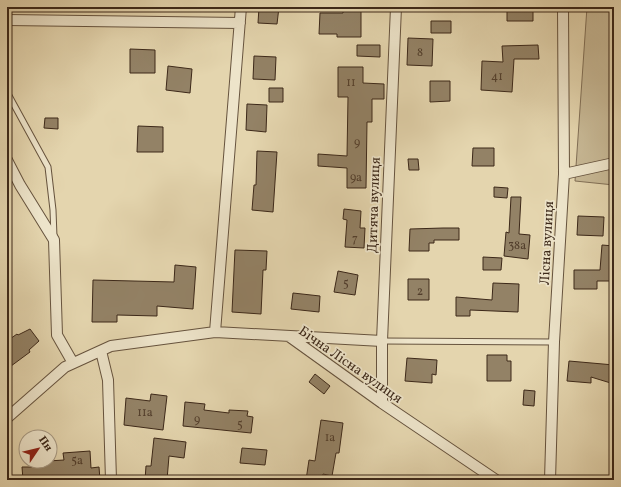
<svg xmlns="http://www.w3.org/2000/svg" width="621" height="487" font-family="Vollkorn,serif">
	<style>
		.green { fill: #c7b895; stroke: #827057 }
		.building { fill: #938266; stroke: #3c2819 }
		.lines { fill: none; stroke-linecap: round; stroke-linejoin: round }
		.lane-casing { stroke: #66533e; stroke-width: 7 }
		.street-casing { stroke: #66533e; stroke-width: 12 }
		.lane { stroke: #ede4ca; stroke-width: 5 }
		.street { stroke: #ede4ca; stroke-width: 10 }
		.labels { text-anchor: middle; stroke-width: 3.5; stroke-linejoin: round; paint-order: stroke }
		.number-label { font-size: 12px; fill: #523e2c }
		.street-label { font-size: 14px; fill: #3c2819; stroke: #ede4ca }
	</style>
	<rect width="100%" height="100%" fill="#e4d5ae"/>
	<filter id="stains"><feTurbulence type="fractalNoise" baseFrequency=".005" numOctaves="4"/><feColorMatrix values="0 0 0 0 .2 0 0 0 0 .09 0 0 0 0 .02 0 0 0 .5 -.17"/></filter>
	<radialGradient id="worn" r=".72"><stop offset=".6" stop-color="#630" stop-opacity="0"/><stop offset="1" stop-color="#630" stop-opacity=".3"/></radialGradient>
	<!-- green -->
	<path class="green" d="M587,7H614V185L575,181Z"/>
	<!-- building -->
	<path class="building" d="M259,7H279L277,24L258,23Z
		M343,7H361V37H337V34H319L320,13H343Z
		M507,7H533V21H507Z
		M431,21H451V33H431Z
		M408,38L433,39L432,66L407,65Z
		M357,45H380V57L357,56Z
		M538,45L539,59H514L512,92L481,90L482,61L503,62L502,46Z
		M130,49L155,50V73H130Z
		M254,56L276,57L275,80L253,79Z
		M168,66L192,69L190,93L166,90Z
		M338,67H363V83L384,84V99H372V122H367L366,188H347V168L318,166V154L347,156L348,97H338Z
		M430,81H450V101L430,102Z
		M269,88H283V102H269Z
		M247,104L267,105L266,132L246,130Z
		M45,118H58V129L44,128Z
		M138,126L163,127V152H137Z
		M473,148H494V166H472Z
		M257,151L277,152L273,212L252,210L254,185H256Z
		M408,159H418L419,170H409Z
		M494,187L508,188L507,198L494,197Z
		M511,197H521L519,234L530,235L528,259L504,256L506,232L509,233Z
		M344,209L361,211L360,228H365L364,248L345,247L347,220L343,219Z
		M578,216L604,217L603,236L577,235Z
		M443,228H459V240H434V243H429V251H409L410,229Z
		M602,245L614,246V281H597V289H574V270H600Z
		M235,250L267,251L266,270H263L261,314L232,312Z
		M483,257L502,258L501,270H483Z
		M175,265L196,267L193,309L157,306V316L117,315V322H92L93,280L174,282Z
		M338,271L358,275L355,295L334,292Z
		M408,279H429V300H408Z
		M493,283L519,284L518,312L470,310V316H456V297L492,300Z
		M293,293L320,296L319,312L291,309Z
		M30,329L39,341L29,350L30,352L7,369V341L17,334L18,335Z
		M487,355H507V361H511V381H487Z
		M407,358L437,360L436,375L432,374V383L405,381Z
		M569,361L614,365V384L591,377V383L567,381Z
		M315,374L330,386L324,394L309,382Z
		M524,390L535,391L534,406L523,405Z
		M151,394L167,396L163,430L124,425L126,398L150,401Z
		M185,402L205,404L204,410L229,413V410L248,411L247,416L253,417L251,433L183,426Z
		M321,420L343,423L339,453H336L332,476L323,474L322,480H306L309,460L315,461Z
		M154,438L186,442L184,458L169,456L167,480H145L146,466H151Z
		M242,448L267,450L265,465L240,463Z
		M90,451L91,468L99,467L100,480H23L22,467H32V462L64,460L63,453Z"/>
	<g class="lines">
		<!-- lane casing -->
		<g class="lane-casing">
			<path id="lane" d="M7,92L48,167L53,210L54,237
				M382,341L554,342"/>
		</g>
		<!-- street casing -->
		<g class="street-casing">
			<path id="street" d="M7,20L240,23
				M7,160L20,185L54,240L57,335L73,363
				M564,174L614,163
				M215,332L241,7
				M290,337L382,403L496,480
				M101,351L108,380L111,480
				M382,403V341L396,7
				M7,418L65,367L111,346L215,332L382,341
				M550,480L554,342L564,174L563,7"/>
		</g>
		<!-- lane -->
		<use href="#lane" class="lane"/>
		<!-- street -->
		<use href="#street" class="street"/>
	</g>
	<g class="labels">
		<!-- number labels -->
		<g class="number-label">
			<text x="420" y="56">8</text>
			<text x="497" y="80">41</text>
			<text x="351" y="86">11</text>
			<text x="357" y="146">9</text>
			<text x="356" y="181">9а</text>
			<text x="355" y="242">7</text>
			<text x="517" y="249">38а</text>
			<text x="346" y="287">5</text>
			<text x="420" y="295">2</text>
			<text x="145" y="416">11а</text>
			<text x="197" y="423">9</text>
			<text x="240" y="428">5</text>
			<text x="330" y="441">1а</text>
			<text x="77" y="464">5а</text>
		</g>
		<!-- street labels -->
		<g class="street-label">
			<text transform="translate(373 205) rotate(-88)" y="5">Дитяча вулиця</text>
			<text transform="translate(546 243) rotate(-87)" y="5">Лісна вулиця</text>
			<text transform="translate(351 364) rotate(35)" y="5">Бічна Лісна вулиця</text>
		</g>
	</g>
	<!-- margin -->
	<rect width="621" height="487" fill="none" stroke="#e4d5ae" stroke-width="24"/>
	<rect x="8" y="8" width="605" height="471" fill="none" stroke="#3c2819" stroke-width="2"/>
	<rect x="12" y="12" width="597" height="463" fill="none" stroke="#3c2819"/>
	<!-- north arrow -->
	<g transform="translate(38 449) rotate(55)"><circle r="19" fill="#ede4ca" stroke="#a69983"/>
	<path d="M0-3L7 15L0 10L-7 15Z" fill="#8f2418"/>
	<text y="-6" font-size="11" font-weight="bold" text-anchor="middle" fill="#3c2819">Пн</text>
	</g>
	<rect width="100%" height="100%" filter="url(#stains)"/>
	<rect width="100%" height="100%" fill="url(#worn)"/>
</svg>
